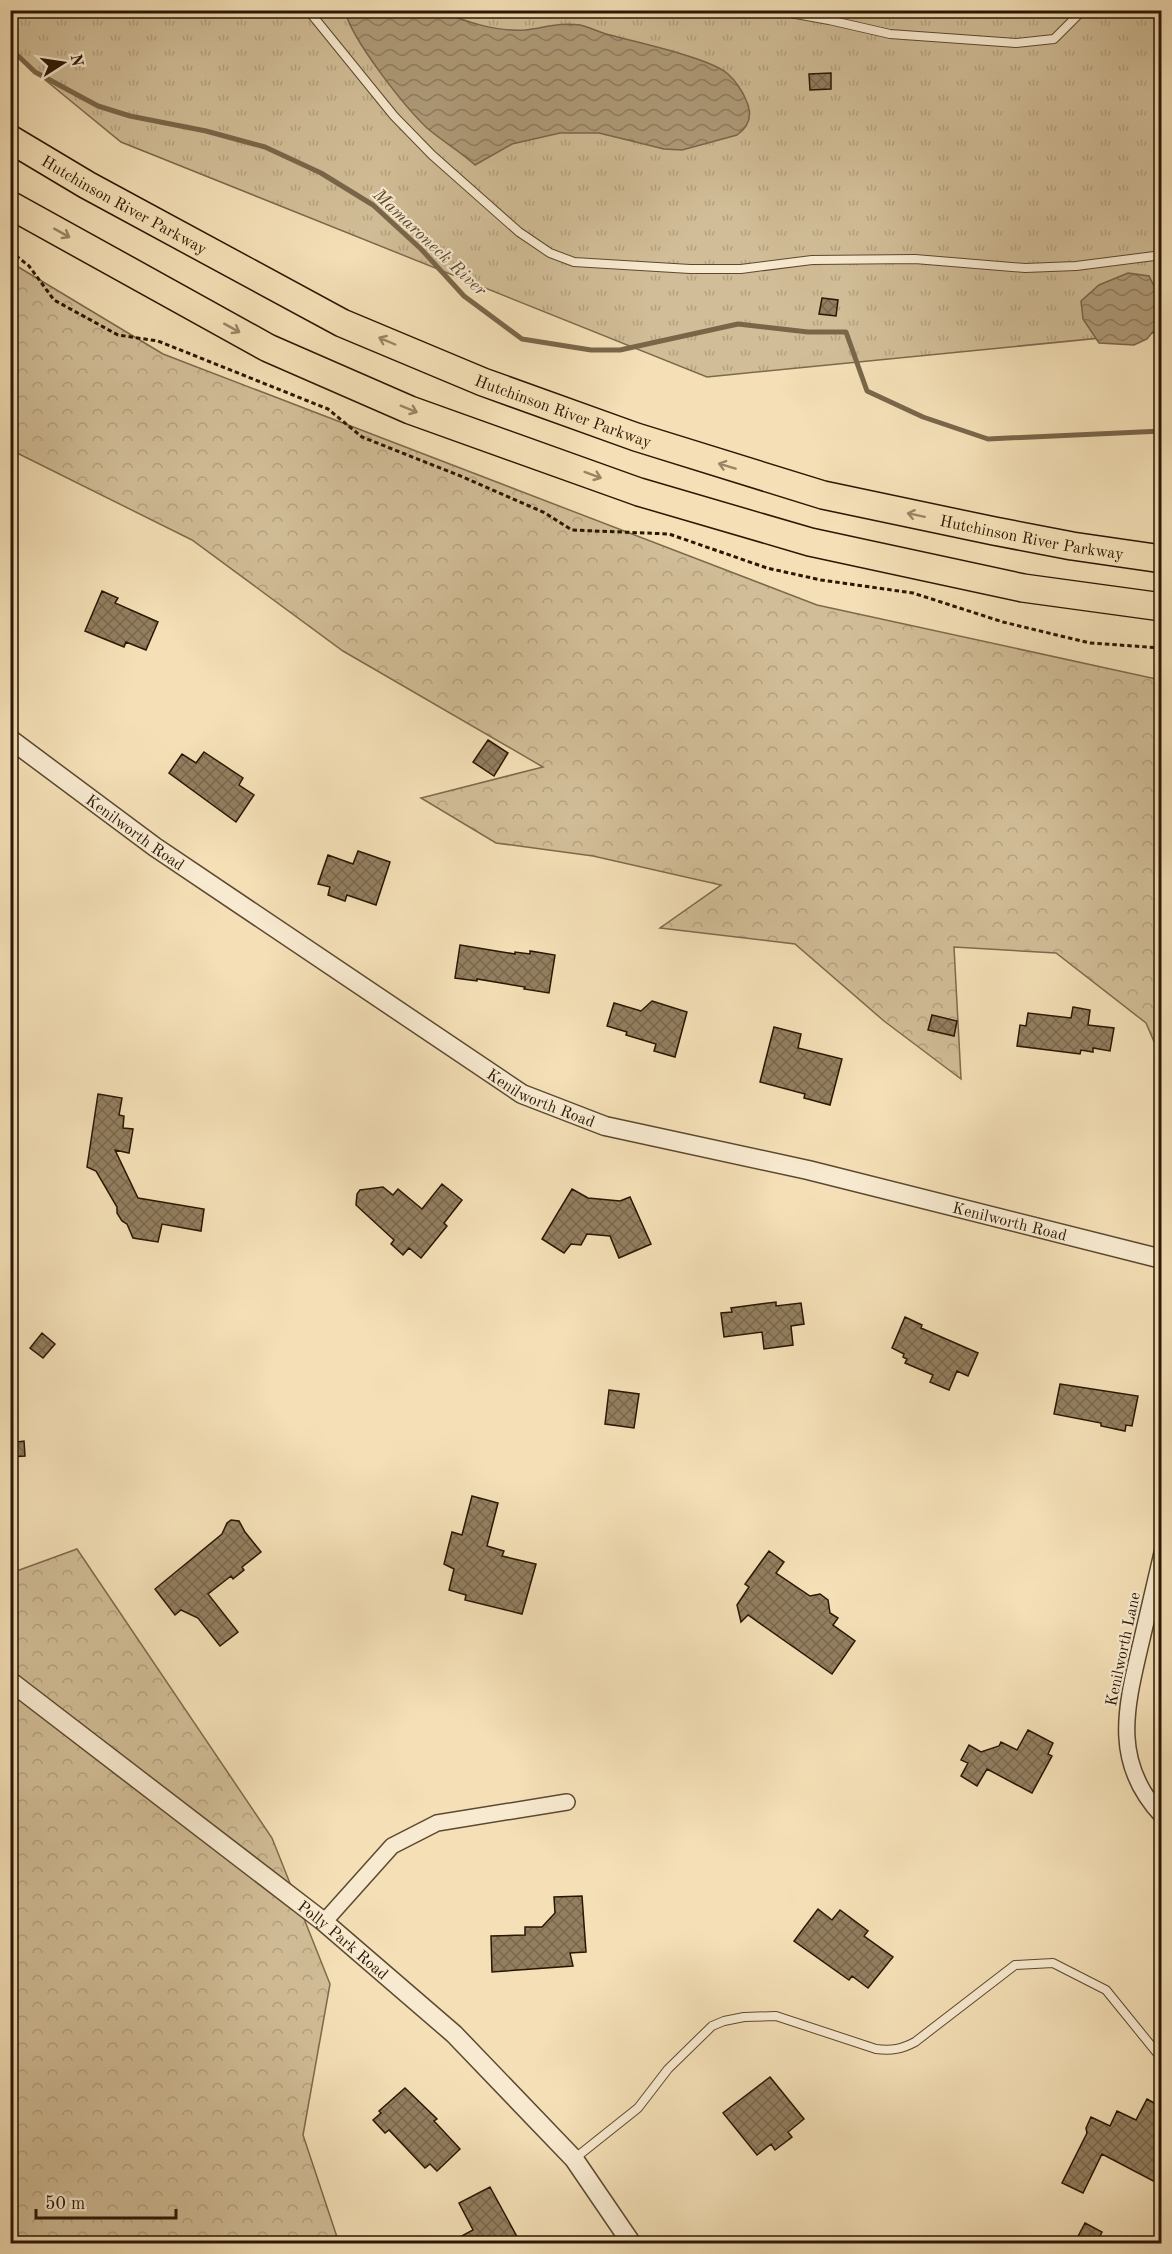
<svg xmlns="http://www.w3.org/2000/svg" width="1172" height="2254" font-family="'Old Standard TT',serif">
	<style>
		.grass { fill: url(#grass-tufts); stroke: #7d6a4c; stroke-width: 1.5 }
		.forest { fill: url(#forest-crowns); stroke: #7d6a4c; stroke-width: 1.5 }
		.water { fill: url(#water-waves); stroke: #796649; stroke-width: 1.5 }
		.lines { fill: none; stroke-linecap: round; stroke-linejoin: round }
		.stream { stroke: #796649; stroke-width: 5 }
		.building { fill: url(#building-cross-hatch); stroke: #291702; stroke-width: 1.5 }
		.service-casing { stroke: #5c492f; stroke-width: 10 }
		.minor-casing { stroke: #5c492f; stroke-width: 18 }
		.tertiary-casing { stroke: #5c492f; stroke-width: 21 }
		.motorway-casing { stroke: #291702; stroke-width: 30 }
		.path { stroke: #291702; stroke-width: 3; stroke-dasharray: 4.5 3; stroke-linecap: butt }
		.service { stroke: #f8ead0; stroke-width: 8 }
		.minor { stroke: #f8ead0; stroke-width: 15 }
		.tertiary { stroke: #f8ead0; stroke-width: 18 }
		.motorway { stroke: #f4dfb6; stroke-width: 27 }
		.oneway { stroke: #998565 }
		.labels { text-anchor: middle; stroke-width: 4.5; stroke-linejoin: round; paint-order: stroke }
		.street-label { font-size: 16px; fill: #291702; stroke: #f8ead0 }
		.water-label { font-size: 18px; font-style: italic; fill: #5f4c32; stroke: #f8ead0 }
	</style>
	<defs>
		<pattern id="grass-tufts" width="24" height="20" patternUnits="userSpaceOnUse" patternTransform="scale(1.5)"><rect width="24" height="20" fill="#d1bd97"/><path d="M3 7l-1-3M5 7V3M7 7l1-3M15 17l-1-3M17 17v-4M19 17l1-3" fill="none" stroke="#b3a280"/></pattern>
		<pattern id="forest-crowns" width="20" height="18" patternUnits="userSpaceOnUse" patternTransform="scale(1.5)"><rect width="20" height="18" fill="#d1bd97"/><path d="M2 6a3 3 0 1 1 6 0M12 15a3 3 0 1 1 6 0" fill="none" stroke="#b3a280"/></pattern>
		<pattern id="water-waves" width="16" height="10" patternUnits="userSpaceOnUse" patternTransform="scale(1.5)"><rect width="16" height="10" fill="#af9b79"/><path d="M0 5q4-4 8 0t8 0" fill="none" stroke="#8e7d61"/></pattern>
		<pattern id="building-cross-hatch" width="8" height="8" patternUnits="userSpaceOnUse" patternTransform="scale(1.5)"><rect width="8" height="8" fill="#937f60"/><path d="M0 0l8 8M0 8l8-8" fill="none" stroke="#78674d"/></pattern>
	</defs>
	<rect width="100%" height="100%" fill="#f4dfb6"/>
	<filter id="stains"><feTurbulence type="fractalNoise" baseFrequency=".00333" numOctaves="4"/><feColorMatrix values="0 0 0 0 .2 0 0 0 0 .09 0 0 0 0 .02 0 0 0 .5 -.17"/></filter>
	<radialGradient id="worn" r=".72"><stop offset=".6" stop-color="#630" stop-opacity="0"/><stop offset="1" stop-color="#630" stop-opacity=".3"/></radialGradient>
	<!-- grass -->
	<path class="grass" d="M10,11H1161V332L707,377L121,142L11,52Z"/>
	<!-- forest -->
	<path class="forest" d="M10,262L163,354L817,605L1161,680V1058L1146,1023L1056,953L954,947L961,1079L884,1021L795,944L660,928L721,885L593,856L496,843L421,798L543,767L343,651L192,540L11,450Z
		M77,1549L272,1838L330,1984L303,2135L339,2243L11,2244V1573Z"/>
	<!-- water -->
	<path class="water" d="M345,11H441C465,22 498,32 525,30C543,28 561,22 580,25C590,27 600,33 610,35C635,42 711,58 728,74C735,80 743,92 746,100C753,115 750,126 737,135L682,150L664,149L599,133H560L512,144L475,165C460,151 442,141 427,128C404,106 352,40 345,11Z
		M1128,273L1149,276L1161,300V322L1147,339L1134,345L1099,343L1083,319L1081,301L1099,285Z"/>
	<g class="lines">
		<!-- stream -->
		<path class="stream" d="M10,48L35,72L98,106L130,116L206,131L265,147L321,173L373,205L421,249L464,296L522,339L591,350H620L738,324L808,332H846L867,391L923,417L988,439L1162,431"/>
	</g>
	<!-- building -->
	<path class="building" d="M831,73V89L810,90L809,74Z
		M822,298L838,300L836,316L819,314Z
		M102,591L118,598L115,603L158,622L146,650L126,642L124,647L85,631Z
		M488,740L508,753L494,776L473,762Z
		M204,752L243,778L239,785L254,795L236,822L169,773L182,754L196,763Z
		M358,851L390,862L376,905L347,895L345,901L328,895L330,887L318,884L328,855L353,864Z
		M460,945L515,954V952L530,954V951L555,955L549,993L524,989L525,987L477,979V981L455,978Z
		M652,1001L687,1012L675,1057L654,1051L656,1044L626,1035L627,1032L607,1026L614,1003L641,1011Z
		M1073,1007L1090,1010L1088,1025L1114,1028L1110,1051L1093,1048V1052L1081,1050L1080,1054L1017,1046L1020,1025L1026,1026L1028,1013L1071,1018Z
		M932,1015L957,1021L954,1036L928,1030Z
		M774,1027L801,1034L798,1048L842,1059L830,1105L804,1098L805,1094L760,1082Z
		M98,1094L122,1098L119,1115L124,1116L123,1128L133,1129L129,1153L115,1150L138,1198L204,1209L201,1231L162,1224L158,1242L133,1238L127,1224L122,1221L117,1213V1207L96,1171L87,1167Z
		M442,1184L462,1200L444,1223L447,1226L421,1258L409,1248L403,1255L391,1244L394,1240L356,1205L357,1194L360,1190L383,1187L393,1195L398,1189L422,1209Z
		M572,1189L588,1198L620,1201L630,1197L651,1244L619,1258L610,1236L587,1234L581,1245L571,1244L564,1253L542,1239Z
		M776,1302V1306L801,1303L804,1324L791,1326L793,1345L764,1349L762,1332L724,1337L721,1313L732,1312L731,1308Z
		M905,1317L922,1325L921,1328L978,1353L968,1376L957,1371L949,1390L930,1382L933,1375L905,1363L907,1359L903,1357L904,1354L892,1348Z
		M42,1333L55,1344L43,1358L30,1348Z
		M1060,1384L1138,1396L1132,1426L1126,1425L1125,1431L1101,1426V1423L1054,1414Z
		M609,1390L639,1394L634,1428L605,1424Z
		M24,1441L25,1456L10,1457V1443Z
		M472,1496L498,1503L487,1546L504,1551L502,1556L536,1564L522,1614L465,1600L466,1595L449,1590L454,1569L444,1564L452,1532L462,1535Z
		M231,1520L239,1521L245,1532L261,1552L242,1567L244,1570L233,1579L231,1576L208,1594L238,1632L220,1646L198,1618L181,1610L175,1615L155,1589L222,1534L227,1523Z
		M769,1551L784,1562L776,1573L810,1596L820,1594L828,1600L830,1613L838,1618L833,1625L855,1641L832,1674L748,1615L741,1622L737,1605L749,1587L745,1584Z
		M1028,1730L1053,1743L1048,1754L1052,1756L1032,1793L987,1769L977,1786L961,1776L968,1763L961,1760L969,1745L981,1752L999,1746L1001,1742L1017,1750Z
		M582,1896L586,1952L570,1953L573,1966L492,1972L491,1936L525,1935V1927H542L555,1913L554,1897Z
		M818,1909L832,1920L840,1910L868,1931L864,1936L893,1957L868,1988L852,1976L849,1980L794,1941Z
		M770,2077L804,2119L788,2132L792,2137L775,2150L771,2144L757,2155L723,2113Z
		M405,2088L437,2119L434,2121L460,2149L437,2171L430,2164L425,2168L389,2130L385,2133L373,2120L381,2113L379,2111Z
		M1147,2099L1161,2107V2185L1102,2154L1083,2193L1062,2183L1087,2133L1086,2128L1091,2117L1110,2126L1117,2111L1136,2120Z
		M490,2187L521,2244H447L473,2230L459,2203Z
		M1085,2223L1102,2232L1096,2244H1074Z"/>
	<g class="lines">
		<!-- service casing -->
		<g class="service-casing">
			<path id="service" d="M308,10L394,116L432,155L519,232L550,253L574,262L690,269H741L812,260L915,259L1025,268L1076,266L1162,255
				M774,10L829,20L890,34L1016,43L1054,39L1083,10
				M574,2159L638,2108L668,2069L712,2026L724,2021L744,2017L776,2016L876,2049C892,2051 902,2049 915,2042L1015,1965L1053,1963L1106,1990L1162,2059"/>
		</g>
		<!-- minor casing -->
		<g class="minor-casing">
			<path id="minor" d="M1162,1553C1155,1583 1148,1613 1141,1643C1126,1707 1111,1762 1162,1816
				M324,1922L392,1846L437,1823L567,1802"/>
		</g>
		<!-- tertiary casing -->
		<g class="tertiary-casing">
			<g id="tertiary">
				<path id="s1" d="M10,739L155,847L522,1094L605,1126L808,1170L1162,1259"/>
				<path id="s2" d="M10,1681L324,1922L454,2034L574,2159L632,2244"/>
			</g>
		</g>
		<!-- motorway casing -->
		<g class="motorway-casing">
			<g id="motorway">
				<path id="s3" d="M10,139L87,185L342,323L483,382L636,437L823,495L994,531L1072,546L1162,559"/>
				<path d="M10,205L268,348L410,410L639,492L810,542L1023,588L1162,607"/>
			</g>
		</g>
		<!-- path -->
		<path class="path" d="M10,251L29,266L54,300L118,335L158,341L328,409L362,437L463,477L545,513L572,530L669,534L767,568L821,580L913,593L1003,622L1090,643L1162,648"/>
		<!-- service -->
		<use href="#service" class="service"/>
		<!-- minor -->
		<use href="#minor" class="minor"/>
		<!-- tertiary -->
		<use href="#tertiary" class="tertiary"/>
		<!-- motorway -->
		<use href="#motorway" class="motorway"/>
	</g>
	<!-- one-way arrows -->
	<defs><path id="oneway-shaft" d="M-6 0H5M1.5-3L5.5 0L1.5 3" fill="none" stroke-width="1.6" stroke-linecap="round" stroke-linejoin="round" transform="scale(1.5)"/></defs>
	<g class="oneway">
		<use href="#oneway-shaft" transform="translate(62 233) rotate(29)"/>
		<use href="#oneway-shaft" transform="translate(232 328) rotate(29)"/>
		<use href="#oneway-shaft" transform="translate(387 341) rotate(-157)"/>
		<use href="#oneway-shaft" transform="translate(409 409) rotate(22)"/>
		<use href="#oneway-shaft" transform="translate(727 466) rotate(-163)"/>
		<use href="#oneway-shaft" transform="translate(593 475) rotate(20)"/>
		<use href="#oneway-shaft" transform="translate(916 515) rotate(-168)"/>
	</g>
	<g class="labels">
		<!-- street labels -->
		<g class="street-label">
			<text dy="6" stroke="none"><textPath href="#s3" startOffset="132">Hutchinson River Parkway</textPath></text>
			<text dy="6" stroke="none"><textPath href="#s3" startOffset="618">Hutchinson River Parkway</textPath></text>
			<text dy="6" stroke="none"><textPath href="#s3" startOffset="1104">Hutchinson River Parkway</textPath></text>
			<text dy="6" stroke="none"><textPath href="#s1" startOffset="156">Kenilworth Road</textPath></text>
			<text dy="6" stroke="none"><textPath href="#s1" startOffset="642">Kenilworth Road</textPath></text>
			<text dy="6" stroke="none"><textPath href="#s1" startOffset="1128">Kenilworth Road</textPath></text>
			<text transform="translate(1122 1649) rotate(-78)" y="6">Kenilworth Lane</text>
			<text dy="6" stroke="none"><textPath href="#s2" startOffset="422">Polly Park Road</textPath></text>
		</g>
		<!-- water labels -->
		<g class="water-label">
			<text transform="translate(430 242) rotate(43)" y="6">Mamaroneck River</text>
		</g>
	</g>
	<!-- margin -->
	<rect width="1172" height="2254" fill="none" stroke="#f4dfb6" stroke-width="36"/>
	<rect x="12" y="12" width="1148" height="2230" fill="none" stroke="#291702" stroke-width="3"/>
	<rect x="18" y="18" width="1136" height="2218" fill="none" stroke="#291702" stroke-width="1.5"/>
	<!-- north arrow -->
	<g transform="translate(63 63) rotate(78)" stroke="#f8ead0" stroke-width="4.5" paint-order="stroke">
	<path d="M0-4.5L10 22L0 15L-10 22Z" fill="#291702"/>
	<text y="-9" font-size="16" font-weight="bold" text-anchor="middle" fill="#291702">N</text>
	</g>
	<!-- scale -->
	<path d="M36 2209v9h140v-9" fill="none" stroke="#291702" stroke-width="3"/>
	<text x="45" y="2209" font-size="18" fill="#291702" stroke="#f8ead0" stroke-width="4.5" paint-order="stroke">50 m</text>
	<rect width="100%" height="100%" filter="url(#stains)"/>
	<rect width="100%" height="100%" fill="url(#worn)"/>
</svg>
